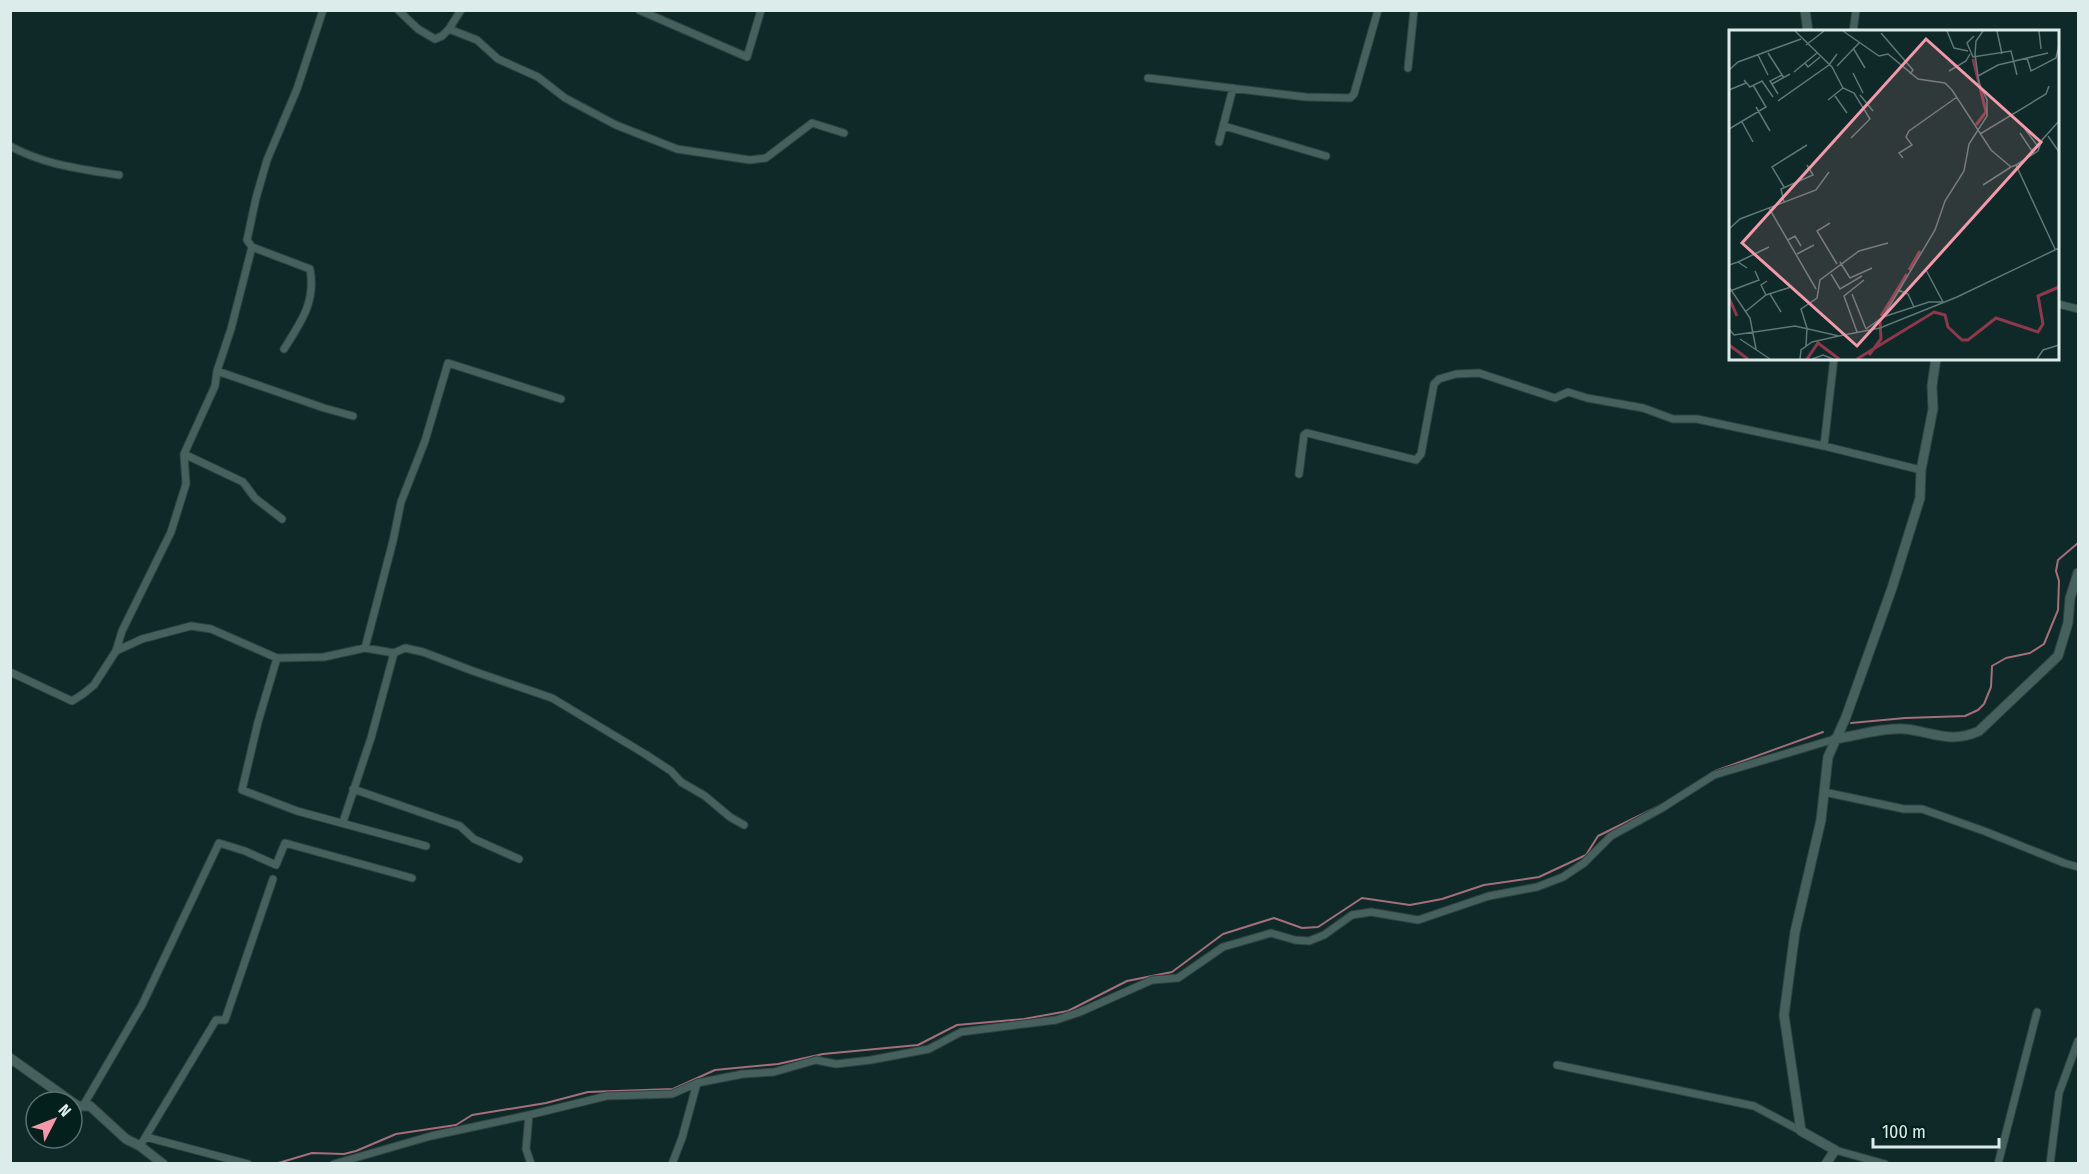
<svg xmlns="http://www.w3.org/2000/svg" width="2089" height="1174" font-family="'Fira Sans Condensed',sans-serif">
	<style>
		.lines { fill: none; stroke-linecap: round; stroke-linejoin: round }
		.stream { stroke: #a56e7b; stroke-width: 2 }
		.street-casing { stroke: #304240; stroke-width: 9 }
		.secondary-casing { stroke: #304240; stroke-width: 11 }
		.street { stroke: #45605d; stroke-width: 7 }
		.secondary { stroke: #45605d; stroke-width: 9 }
		.inset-river { fill: none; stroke: #8e384c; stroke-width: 3 }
		.inset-road { fill: none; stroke: #607775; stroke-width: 1.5 }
		.view { fill: #f39aaa; fill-opacity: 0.15; stroke: #f39aaa; stroke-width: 3 }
		.inset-edge { fill: none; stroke: #dcecea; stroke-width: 3 }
	</style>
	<rect width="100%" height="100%" fill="#0e2927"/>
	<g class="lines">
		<!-- stream -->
		<path class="stream" d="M1851,723L1905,718L1965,716L1978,710L1984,704L1991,687L1992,666L2006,658L2030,653L2044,644L2058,610L2059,581L2056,571L2058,560L2078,543
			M1715,771L1823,732
			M275,1164L312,1153L344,1154L356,1151L396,1134L456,1125L472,1115L546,1103L588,1092L673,1089L715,1070L778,1064L823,1054L918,1045L957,1025L1024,1019L1068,1011L1127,981L1172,972L1223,934L1274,918L1302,928L1318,927L1362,898L1410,905L1442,899L1484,885L1539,877L1586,855L1598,836L1665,803"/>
		<!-- street casing -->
		<g class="street-casing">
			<path id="street" d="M398,10L418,29L435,39L442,36L449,29L477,40L498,59L538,77L565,98L616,125L677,149L750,160L766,158L812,123L844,133
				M639,10L747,57L761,10
				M449,29L461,10
				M1853,32L1856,10
				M1408,68L1414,10
				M1148,78L1306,97L1350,98L1354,94L1378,10
				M1224,126L1326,156
				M1219,142L1233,88
				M10,146C44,165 82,169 119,175
				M2058,304L2078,309
				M284,349C301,322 316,302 310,269L252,247L247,240L256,198L267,160L297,89L323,10
				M217,371L324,408L353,416
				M1824,446L1834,358
				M184,454L243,482L255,498L282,519
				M1299,474L1304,435L1307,433L1416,460L1421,454L1434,384L1439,379L1456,374L1479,373L1555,398L1568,392L1587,398L1643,408L1673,419H1697L1824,446L1921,470
				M365,648L393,541L401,502L425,441L448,363L561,399
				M116,651L122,631L171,532L186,484L184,454L215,386L217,371L231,329L252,247
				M277,658L258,722L242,790L297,811L426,846
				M10,672L72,701L83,694L94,685L116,651L142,639L191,626L211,629L277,658L324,657L365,648L394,653L405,648L423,652L473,671L552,698L645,754L671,771L681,782L705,796L730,817L744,825
				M353,789L460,826L474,839L519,859
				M1824,792L1904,809H1922L1984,831L2064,863L2078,867
				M343,822L371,738L394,653
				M1557,1065L1754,1106L1801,1131
				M83,1106L142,1005L219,843L245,851L276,865L285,843L412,878
				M529,1115L526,1149L531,1164
				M146,1137L248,1164
				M140,1146L216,1020H225L273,879
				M1835,1150L1885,1164
				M334,1164L431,1136L529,1115L607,1096L672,1094L697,1083L743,1074L774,1072L816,1060L836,1064L871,1060L929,1049L961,1032L1056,1020L1080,1012L1152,980L1178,978L1223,947L1271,933L1295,940L1309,941L1324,935L1352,915L1371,912L1418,920L1489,896L1537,887L1563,877L1584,863L1611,836L1662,808L1714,775L1835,739
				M672,1164L682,1138L697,1083
				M1998,1164L2037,1012
				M2050,1164L2059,1093L2078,1041"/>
		</g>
		<!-- secondary casing -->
		<g class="secondary-casing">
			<path id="secondary" d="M1805,10L1808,32
				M1835,739C1855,736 1885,727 1905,729C1933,732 1951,744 1979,731L2058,656L2068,623L2070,598L2078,573
				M10,1058L72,1102
				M72,1102L78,1106H90L126,1139L140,1146L163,1164
				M1826,1164L1835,1150L1801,1131L1784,1015L1795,932L1821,820L1828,757L1846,717L1892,588L1920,498L1921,470L1933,409L1932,386L1936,358"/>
		</g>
		<!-- street -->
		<use href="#street" class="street"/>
		<!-- secondary -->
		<use href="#secondary" class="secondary"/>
	</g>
	<!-- overview -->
	<g transform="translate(1729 30)">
		<rect width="330" height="330" fill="#0e2927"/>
		<path class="inset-river" d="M244,29L257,82L247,95M180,240L191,221M0,268L8,286M152,286L178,244M0,315L19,329M140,325L152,309L151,291M78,329L89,313L110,329M128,329L205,282L216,285L219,297L233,310H239L267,288L309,302L314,294L309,266L330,257"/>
		<path class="inset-road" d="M66,1L103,37L114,58L125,63L141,89L122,108M114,1L150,26L159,24L189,49L216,53L223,60L262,120L282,137L287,135L326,219M218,1L225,18L239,21M268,1L273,24M310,1L312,19M152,3L184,40L181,44M245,6L238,13L244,27L282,21L288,45M77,15L95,1M124,18L136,38M39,23L55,48M29,25L39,45M298,28L302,41L327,28L330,15M76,33L79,37L91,27M108,36L131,12M0,40L9,32L72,9M220,41L237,31L241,24M65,42L88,23M124,43L134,63M249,46L269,35L319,23M15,50L21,57L33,51L44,67M43,54L61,44M0,60L17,53M49,64L41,51L53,45M131,65L144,81M106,66L118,83M99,70L114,58M49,71L100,35L108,24M27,77L41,101M13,92L24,112M0,99L37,77L24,55M296,99L310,118M291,103L305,124M251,104L317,64L320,56M319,106L330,122M174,128L170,123L183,115L177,107L180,101L228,67M287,135L309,121L313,110L330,91M254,155L282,137M55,157L43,137L78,115M55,172L52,159L84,145L78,135M40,178L87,259M101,193L88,201L108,234M0,199L11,189L87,160L100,142M59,210L66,206L72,216M68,224L85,215M9,232L40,217M111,232L121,248M0,235L9,232L18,238M197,240L214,272M102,244L111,259L133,246M121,248L143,238M0,257L21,288L27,319M169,260L179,264L185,277M1,261L30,250L26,241M41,264L52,282M123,264L137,299M37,265L32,255L38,251M16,282L37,265L62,257M154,287L206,200L216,171L235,141L240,114L258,86V70L250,53L246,24L247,11L254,1M0,299L5,305L66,296L110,306L151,298L228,267L330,218M137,299L154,287L200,272H213M128,302L115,266L135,250M11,309L41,329M77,316L78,298L72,279L88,268L91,250L130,221L159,213M71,329L72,320L83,312L110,306M83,329L94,325L104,329M308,329L314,320L330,315"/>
		<path class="view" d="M197,9L312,112L128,316L13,213Z"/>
		<rect width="330" height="330" class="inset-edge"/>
	</g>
	<!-- border -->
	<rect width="2089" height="1174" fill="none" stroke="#dcecea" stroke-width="24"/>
	<!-- north arrow -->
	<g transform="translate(54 1120) rotate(48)"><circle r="28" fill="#04201d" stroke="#5a726f" stroke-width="1.5"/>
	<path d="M0-4.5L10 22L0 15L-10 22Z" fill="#f39aaa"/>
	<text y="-9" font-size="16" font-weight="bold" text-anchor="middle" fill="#dcecea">N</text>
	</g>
	<!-- scale -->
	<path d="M1873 1138v9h126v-9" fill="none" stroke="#dcecea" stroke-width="3"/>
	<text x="1882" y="1138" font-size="18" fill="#dcecea" stroke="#04201d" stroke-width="4.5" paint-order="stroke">100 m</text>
</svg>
